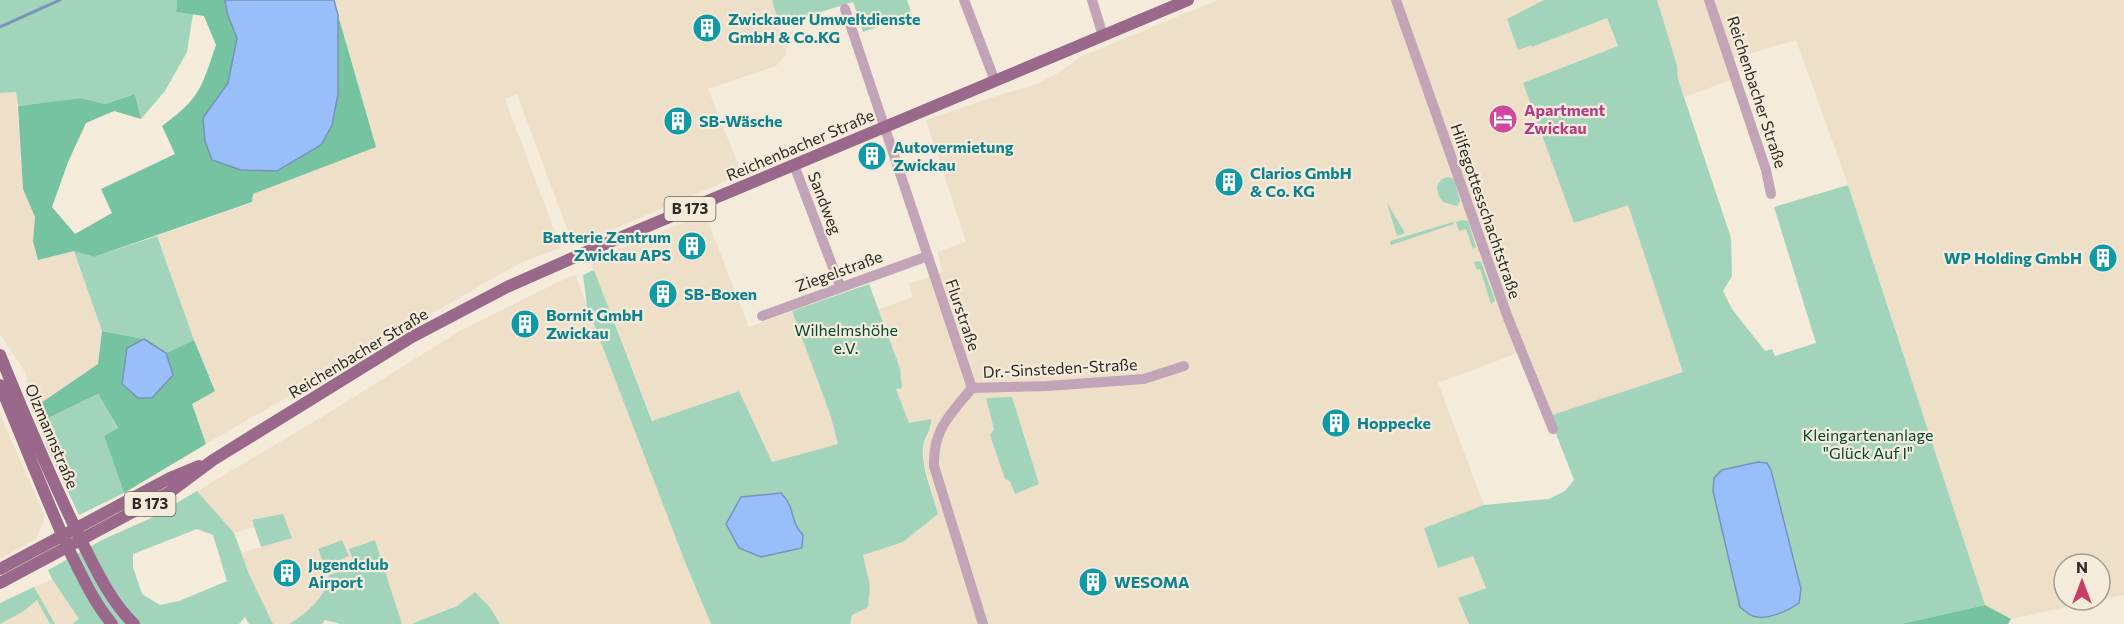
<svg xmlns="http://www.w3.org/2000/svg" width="2124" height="624" font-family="Commissioner,sans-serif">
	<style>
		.built { fill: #eedfc9 }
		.green { fill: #a2d4bc; fill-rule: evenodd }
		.forest { fill: #75c3a0 }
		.water { fill: #99bffa; stroke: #7992ba; stroke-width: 1.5 }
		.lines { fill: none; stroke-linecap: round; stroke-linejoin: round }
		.stream { stroke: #7992ba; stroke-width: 3 }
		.minor { stroke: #c1a4b7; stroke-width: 10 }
		.major { stroke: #99688a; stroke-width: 12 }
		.labels { text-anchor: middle; stroke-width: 4.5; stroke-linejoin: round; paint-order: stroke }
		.shield { fill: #f5ebdb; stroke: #6a645b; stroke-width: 1.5 }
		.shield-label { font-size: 15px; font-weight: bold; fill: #2e2a24 }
		.culture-label { font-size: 16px; font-weight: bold; fill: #0d838f; stroke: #f5ebdb; text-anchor: start }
		.street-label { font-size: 16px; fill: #2e2a24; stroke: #f5ebdb }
		.hotel-label { font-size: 16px; font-weight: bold; fill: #b23c85; stroke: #f5ebdb; text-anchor: start }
		.park-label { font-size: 16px; fill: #044831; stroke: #f5ebdb }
	</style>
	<rect width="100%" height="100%" fill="#f5ebdb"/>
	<!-- built -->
	<path class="built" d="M334,0H772L787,54L776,66L708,89L742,174L579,244L571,240L517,94L505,99L561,248L525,261L502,273L206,444L192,404L215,390L194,340L157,236L252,203V194L376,147Z
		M1218,0H1544L1507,19L1533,47L1607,18L1618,47L1523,84L1628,205L1684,372L1549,416L1523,351L1438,383L1484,505L1424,528L1473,555L1486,588L1458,598L1469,624H850L852,615L870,586L863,554L903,542L938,514L925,467L923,446L932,426L931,420L909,424L896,389L900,368L879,309L913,297L909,284L943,272L937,252L966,242L926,120L996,96L1037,84L1061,71L1082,56Z
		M1657,0H2124V595L2100,600V564H2064V600H2099L2011,619L1985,605L1848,185L1796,40L1733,59L1738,77L1685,97L1678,79L1677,65Z
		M16,92L23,189L35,217L33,241L38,260L74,251L102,331L98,364L32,410L25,372L0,334V93Z
		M705,214L749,327L792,311L830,414L838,444L772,462L738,391L653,421L590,261Z
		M575,274L685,562L711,624H500L490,607L475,593L457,606L411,624H402L375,540L355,566L328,583L321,596L304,615L289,624H273L249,574L241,553L292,538L252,520L254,527L234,533L197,491L325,415L461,330Z
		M0,414L45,517L36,539L0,559Z
		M52,579L82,624H0V603Z"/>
	<!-- green -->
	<path class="green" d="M0,0H177L176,12L193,14L187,52L165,91L141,119L135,94L105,104L81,98L18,106L16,92L0,93Z
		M772,0H907L912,15L863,32L853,2L779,25Z
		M1544,0H1657L1677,65L1678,79L1731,238L1732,276L1723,291L1732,309L1765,351L1772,349L1775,356L1816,343L1774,207L1848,185L1985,605L1901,624H1469L1458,598L1486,588L1473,556L1438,568L1424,528L1484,505L1549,499L1565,491L1574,480L1549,416L1683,372L1628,205L1574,223L1523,83L1618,46L1607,18L1532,47L1531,45L1518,50L1507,19Z
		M1448,177L1454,179L1460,201L1457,206L1443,202C1435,193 1434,180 1448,177Z
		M1387,203L1405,233L1397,236Z
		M1462,220L1468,221L1476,247L1473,249L1466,229L1459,231L1456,222Z
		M1453,222L1454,224L1391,245L1390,241Z
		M157,236L194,340L166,353L144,339L102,331L74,251L94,257Z
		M1478,261L1481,262L1495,300L1491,304L1480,269L1477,270L1474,262Z
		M594,270L652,421L739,391L772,462L838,444L830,414L792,311L869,284L900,368L902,388L896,389L909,423L931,419C932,430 924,437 923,447C921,468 933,494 938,514L903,542L863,555L870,586L868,607L852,615L850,624H711L685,562L587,306L583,275Z
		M98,394L118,429L104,436L124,493L79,515L46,445L40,422Z
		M1012,397L1039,484L1015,494L1010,481L1005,479L990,435L994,429L986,398Z
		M197,491L234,533L249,574L273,624H249L245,617L239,624H72L79,619L52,579L48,570L102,540L151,518ZM197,529L213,535L227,581L179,601L160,605L142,594L133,567V554Z
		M283,514L292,538L261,547L252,520Z
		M342,540L349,556L325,566L318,549Z
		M375,540L402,624H341L325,620L322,624H289C307,613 326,597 329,575L355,566L349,549Z
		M34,587L55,624H50L37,600L24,611L0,624V603Z
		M475,592L490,607L500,624H411L457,606Z"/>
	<!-- forest -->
	<path class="forest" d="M177,0H225L227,13L237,38L228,83L213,103L277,171L321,145L338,63V15L376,147L253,194L252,202L94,257L74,251L38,260L33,241L35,217L23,189L18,106L81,98L105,104L135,94L141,119L114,111L86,123L68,162L52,207L75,234L112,213L101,189L175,154L162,126C200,98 201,89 216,45L204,16L176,12Z
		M102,331L144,339L166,353L194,340L215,391L192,404L206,444L124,493L104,436L118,428L98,394L40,422L38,405L98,364Z
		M1985,605L2011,619L2008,624H1901Z"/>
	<!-- water -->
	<path class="water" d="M225,0H334L338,15V94L332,125L321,145L277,171L241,170L212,160L205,141L203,118L228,83L237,38L227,13Z
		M144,339L166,353L173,375L152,398H138L122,384L127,348Z
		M1758,462L1767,463L1771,470L1801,589L1799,603C1788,611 1766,621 1753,616C1748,614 1744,610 1740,607L1713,491L1714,478L1722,470Z
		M781,493C796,508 789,520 803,535L802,548L761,557L739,548L726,524L741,497Z"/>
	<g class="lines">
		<!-- stream -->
		<path class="stream" d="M0,27L60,0"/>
		<!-- minor -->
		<path class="minor" d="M964,0L995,81
			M1092,0L1103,36
			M1396,0L1508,318L1553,429
			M1709,0L1766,170L1771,194
			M845,9L972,388C950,415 933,429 934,466L983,624
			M794,165L840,286
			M762,316L928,256
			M972,388L1047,386L1144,379L1184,366"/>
		<!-- major -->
		<path class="major" d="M0,355C26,419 52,481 82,542C96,570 111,602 134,624
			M0,385C23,440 44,494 68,548C81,574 93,601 112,624
			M0,569L170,478L199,466
			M0,583L170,492L213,460L412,337L507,287L593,249L1188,0"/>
	</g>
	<!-- icons -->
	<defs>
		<g id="building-disc" transform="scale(1.5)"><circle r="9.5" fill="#0f9aa8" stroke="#f5ebdb"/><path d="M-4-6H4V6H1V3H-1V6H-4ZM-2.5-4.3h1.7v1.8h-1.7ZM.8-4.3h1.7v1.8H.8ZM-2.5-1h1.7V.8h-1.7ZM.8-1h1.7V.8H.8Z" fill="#fff"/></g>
		<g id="hotel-disc" transform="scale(1.5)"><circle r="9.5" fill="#d1479c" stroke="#f5ebdb"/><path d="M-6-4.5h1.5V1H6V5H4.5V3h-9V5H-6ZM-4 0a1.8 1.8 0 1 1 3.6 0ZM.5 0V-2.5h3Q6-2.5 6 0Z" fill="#fff"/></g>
	</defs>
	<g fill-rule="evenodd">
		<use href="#building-disc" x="707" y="28"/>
		<use href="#hotel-disc" x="1503" y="119"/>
		<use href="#building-disc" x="678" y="121"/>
		<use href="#building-disc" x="872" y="156"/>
		<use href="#building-disc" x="1229" y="182"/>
		<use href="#building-disc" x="692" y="246"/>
		<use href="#building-disc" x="2103" y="258"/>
		<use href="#building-disc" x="663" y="294"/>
		<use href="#building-disc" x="525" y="324"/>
		<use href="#building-disc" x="1336" y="423"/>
		<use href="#building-disc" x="287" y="573"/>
		<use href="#building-disc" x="1093" y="582"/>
	</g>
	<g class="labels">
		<!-- shield labels -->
		<g class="shield">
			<rect x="664.5" y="197" width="51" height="24" rx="4.5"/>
			<rect x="124.5" y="492" width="51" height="24" rx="4.5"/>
		</g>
		<g class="shield-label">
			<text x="690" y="214">B 173</text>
			<text x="150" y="509">B 173</text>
		</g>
		<!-- culture labels -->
		<g class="culture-label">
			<text x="728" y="25">Zwickauer Umweltdienste<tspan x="728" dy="18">GmbH &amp; Co.KG</tspan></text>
			<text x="699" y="127">SB-Wäsche</text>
			<text x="893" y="153">Autovermietung<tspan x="893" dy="18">Zwickau</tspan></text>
			<text x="1250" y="179">Clarios GmbH<tspan x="1250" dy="18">&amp; Co. KG</tspan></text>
			<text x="671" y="243" text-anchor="end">Batterie Zentrum<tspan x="671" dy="18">Zwickau APS</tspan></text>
			<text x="2082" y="264" text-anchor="end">WP Holding GmbH</text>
			<text x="684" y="300">SB-Boxen</text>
			<text x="546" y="321">Bornit GmbH<tspan x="546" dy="18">Zwickau</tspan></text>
			<text x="1357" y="429">Hoppecke</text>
			<text x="308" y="570">Jugendclub<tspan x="308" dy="18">Airport</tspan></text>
			<text x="1114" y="588">WESOMA</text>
		</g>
		<!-- street labels -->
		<g class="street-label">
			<text transform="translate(1757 92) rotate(72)" y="6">Reichenbacher Straße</text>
			<text transform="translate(800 145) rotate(-23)" y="6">Reichenbacher Straße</text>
			<text transform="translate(825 203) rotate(69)" y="6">Sandweg</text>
			<text transform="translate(1486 211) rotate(71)" y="6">Hilfegottesschachtstraße</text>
			<text transform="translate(839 271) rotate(-20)" y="6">Ziegelstraße</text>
			<text transform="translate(963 315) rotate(71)" y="6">Flurstraße</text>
			<text transform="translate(358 353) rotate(-31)" y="6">Reichenbacher Straße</text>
			<text transform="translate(1060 368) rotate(-3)" y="6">Dr.-Sinsteden-Straße</text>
			<text transform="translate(52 436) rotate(67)" y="6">Olzmannstraße</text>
		</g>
		<!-- hotel labels -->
		<g class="hotel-label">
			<text x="1524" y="116">Apartment<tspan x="1524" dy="18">Zwickau</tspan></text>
		</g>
		<!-- park labels -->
		<g class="park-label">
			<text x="846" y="336">Wilhelmshöhe<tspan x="846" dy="18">e.V.</tspan></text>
			<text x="1868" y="441">Kleingartenanlage<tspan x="1868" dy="18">"Glück Auf I"</tspan></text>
		</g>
	</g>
	<!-- north arrow -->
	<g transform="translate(2082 582)"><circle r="28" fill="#f5ebdb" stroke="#a59e92" stroke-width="1.5"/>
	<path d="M0-4.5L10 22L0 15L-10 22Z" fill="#ca3c68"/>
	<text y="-9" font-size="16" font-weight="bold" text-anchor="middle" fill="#2e2a24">N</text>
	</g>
</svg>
